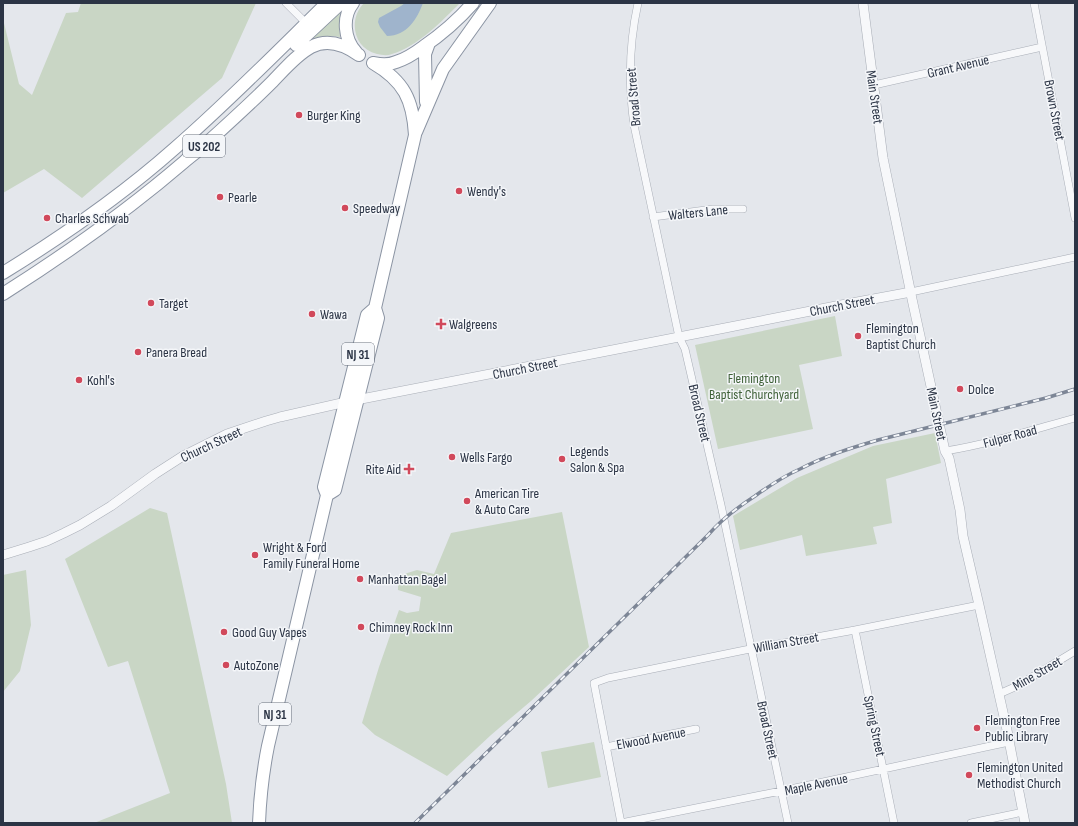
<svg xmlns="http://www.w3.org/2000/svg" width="1078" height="826" font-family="'Sofia Sans Condensed',sans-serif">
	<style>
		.green { fill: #c9d6c5 }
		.water { fill: #9fb4cc }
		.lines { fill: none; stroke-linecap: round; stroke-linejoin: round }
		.minor-casing { stroke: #a9aeb7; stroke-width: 8 }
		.tertiary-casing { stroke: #a9aeb7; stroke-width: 10 }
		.trunk-casing { stroke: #8b94a3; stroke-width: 14 }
		.minor { stroke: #f7f8fa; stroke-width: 7 }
		.tertiary { stroke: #f7f8fa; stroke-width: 9 }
		.trunk { stroke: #fff; stroke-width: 12 }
		.rail-casing { stroke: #7d8696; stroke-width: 3.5 }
		.rail { stroke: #f4f6f9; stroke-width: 2; stroke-dasharray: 6; stroke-linecap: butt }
		.poi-dot { fill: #d1495b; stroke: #f4f6f9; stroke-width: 1.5 }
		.labels { text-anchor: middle; stroke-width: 3; stroke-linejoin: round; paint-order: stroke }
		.shield { fill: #f4f6f9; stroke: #676e7b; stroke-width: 1 }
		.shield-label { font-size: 13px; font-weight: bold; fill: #2b3445 }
		.street-label { font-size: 14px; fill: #2b3445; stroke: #f4f6f9 }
		.poi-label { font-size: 14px; fill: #2b3445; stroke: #f4f6f9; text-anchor: start }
		.park-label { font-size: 14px; fill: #3f6138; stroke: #f4f6f9 }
	</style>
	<rect width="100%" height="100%" fill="#e4e7ec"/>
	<!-- green -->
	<path class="green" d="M81,3H256L222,78L82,198L44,169L3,193V19L19,84L32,95L66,13L78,12Z
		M364,3H460C442,21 417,47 392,54C387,56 382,55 377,54C353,48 348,19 364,3Z
		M342,10L339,21L340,37C328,35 317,36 306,42Z
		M835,316L842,356L799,365L813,429L718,449L695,345Z
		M935,433L941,463L886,479L892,523L873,527L877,544L806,556L802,535L740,550L733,516L797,478L873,446Z
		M150,508L167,513L226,784L232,823H94L170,793L128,661L108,667L65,559Z
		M562,512L589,647L531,701L491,735L447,776L375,735L362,723L379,667L399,610L407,613L419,611L421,597L398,590V576L417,570L434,574L451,533Z
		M26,570L31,625L20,671L3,692V575Z
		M594,742L601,777L548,788L541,752Z"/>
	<!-- water -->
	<path class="water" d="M405,3H423C417,19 407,36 387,36L380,27L378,22L379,18L401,6Z"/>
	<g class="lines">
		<!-- minor casing -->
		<g class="minor-casing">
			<path id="minor" d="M286,3L306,23
				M638,3C629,44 628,83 634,125L679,337L685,349L721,505L788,823
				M1034,3L1075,218
				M874,85L1042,47
				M653,217L713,209H743
				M911,292L1075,257
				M945,451C989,444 1032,430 1075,418
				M855,630L894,823
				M999,694L1017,686L1075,651
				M606,747L696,729
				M621,823L594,683L608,678L745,650L855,630L979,605
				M621,823L781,791L1009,742
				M971,823L1023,812"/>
		</g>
		<!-- tertiary casing -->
		<g class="tertiary-casing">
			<path id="tertiary" d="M863,3L883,158L912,299L945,451L949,458L960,510L963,536L979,605L1007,730L1025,823
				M3,555L29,547L47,541L64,533L80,525L111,506L155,474L183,456L227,434L266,421L280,417L346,402L725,328L841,305L911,292"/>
		</g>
		<!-- trunk casing -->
		<g class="trunk-casing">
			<path id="trunk" d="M353,3C342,17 344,39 356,52
				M296,45L341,3
				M374,63C382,65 389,65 396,62C406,59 415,53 423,47C442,34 458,20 473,3
				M426,102L425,54L429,43
				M416,132L443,69L490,3
				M3,273C63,236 121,196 174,149C227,103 277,52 327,3
				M3,294C66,254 127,211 184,162C192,155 201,149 209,141C230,122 251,103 271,83C283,71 296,55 311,47C328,38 345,45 359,55
				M327,495L335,490L378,318L375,308L415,135C413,100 404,81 373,63
				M259,823C260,797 263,771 268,746L327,495L324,487L367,315L375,308"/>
		</g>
		<!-- minor -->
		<use href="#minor" class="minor"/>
		<!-- tertiary -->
		<use href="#tertiary" class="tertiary"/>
		<!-- trunk -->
		<use href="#trunk" class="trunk"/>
		<!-- rail casing -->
		<g class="rail-casing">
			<path id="rail" d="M415,823L708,535C721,520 738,507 755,496C769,486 784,476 800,469C825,456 851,448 878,440L1046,398L1075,389"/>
		</g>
		<!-- rail -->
		<use href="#rail" class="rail"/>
	</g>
	<!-- markers -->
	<g class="poi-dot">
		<circle cx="299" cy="115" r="4"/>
		<circle cx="459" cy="191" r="4"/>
		<circle cx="220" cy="197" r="4"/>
		<circle cx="345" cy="208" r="4"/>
		<circle cx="47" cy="218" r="4"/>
		<circle cx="151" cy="303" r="4"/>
		<circle cx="312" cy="314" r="4"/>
		<path d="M439 318h4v4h4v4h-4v4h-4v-4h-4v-4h4z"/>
		<circle cx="858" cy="336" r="4"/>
		<circle cx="138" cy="352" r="4"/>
		<circle cx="79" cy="380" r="4"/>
		<circle cx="960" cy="389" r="4"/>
		<circle cx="452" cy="457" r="4"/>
		<circle cx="562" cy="459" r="4"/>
		<path d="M407 463h4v4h4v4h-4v4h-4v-4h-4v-4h4z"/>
		<circle cx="467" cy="501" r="4"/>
		<circle cx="255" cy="555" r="4"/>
		<circle cx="360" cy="579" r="4"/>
		<circle cx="361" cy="627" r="4"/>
		<circle cx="224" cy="632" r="4"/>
		<circle cx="226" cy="665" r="4"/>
		<circle cx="977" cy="728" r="4"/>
		<circle cx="969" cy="775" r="4"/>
	</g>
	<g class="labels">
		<!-- shield labels -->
		<g class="shield">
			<rect x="183" y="135" width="42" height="22" rx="3"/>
			<rect x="342" y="343" width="32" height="22" rx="3"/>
			<rect x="259" y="703" width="32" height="22" rx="3"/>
		</g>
		<g class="shield-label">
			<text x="204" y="151">US 202</text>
			<text x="358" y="359">NJ 31</text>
			<text x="275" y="719">NJ 31</text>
		</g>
		<!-- street labels -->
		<g class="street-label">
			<text transform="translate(958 66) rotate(-13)" y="5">Grant Avenue</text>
			<text transform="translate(633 97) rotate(-95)" y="5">Broad Street</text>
			<text transform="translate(875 97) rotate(82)" y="5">Main Street</text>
			<text transform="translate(1055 110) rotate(79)" y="5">Brown Street</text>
			<text transform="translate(698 212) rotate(-6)" y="5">Walters Lane</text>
			<text transform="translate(842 305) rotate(-11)" y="5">Church Street</text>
			<text transform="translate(525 368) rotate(-11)" y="5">Church Street</text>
			<text transform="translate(700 413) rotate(77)" y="5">Broad Street</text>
			<text transform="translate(937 414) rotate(78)" y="5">Main Street</text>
			<text transform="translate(1010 436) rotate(-15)" y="5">Fulper Road</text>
			<text transform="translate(211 444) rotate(-25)" y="5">Church Street</text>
			<text transform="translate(786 642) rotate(-10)" y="5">William Street</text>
			<text transform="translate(1037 673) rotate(-30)" y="5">Mine Street</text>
			<text transform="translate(875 726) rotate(78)" y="5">Spring Street</text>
			<text transform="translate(768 730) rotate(78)" y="5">Broad Street</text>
			<text transform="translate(651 738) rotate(-11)" y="5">Elwood Avenue</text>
			<text transform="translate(816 784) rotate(-12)" y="5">Maple Avenue</text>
		</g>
		<!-- poi labels -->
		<g class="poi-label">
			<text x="307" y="120">Burger King</text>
			<text x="467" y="196">Wendy's</text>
			<text x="228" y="202">Pearle</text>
			<text x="353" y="213">Speedway</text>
			<text x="55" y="223">Charles Schwab</text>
			<text x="159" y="308">Target</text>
			<text x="320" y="319">Wawa</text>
			<text x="449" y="329">Walgreens</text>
			<text x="866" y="333">Flemington<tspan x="866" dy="16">Baptist Church</tspan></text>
			<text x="146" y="357">Panera Bread</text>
			<text x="87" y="385">Kohl's</text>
			<text x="968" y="394">Dolce</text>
			<text x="570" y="456">Legends<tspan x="570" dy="16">Salon &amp; Spa</tspan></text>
			<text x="460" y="462">Wells Fargo</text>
			<text x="401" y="474" text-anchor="end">Rite Aid</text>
			<text x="475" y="498">American Tire<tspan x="475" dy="16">&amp; Auto Care</tspan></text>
			<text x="263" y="552">Wright &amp; Ford<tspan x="263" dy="16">Family Funeral Home</tspan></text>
			<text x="368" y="584">Manhattan Bagel</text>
			<text x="369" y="632">Chimney Rock Inn</text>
			<text x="232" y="637">Good Guy Vapes</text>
			<text x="234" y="670">AutoZone</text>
			<text x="985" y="725">Flemington Free<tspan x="985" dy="16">Public Library</tspan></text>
			<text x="977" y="772">Flemington United<tspan x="977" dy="16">Methodist Church</tspan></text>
		</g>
		<!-- park labels -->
		<g class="park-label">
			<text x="754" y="383">Flemington<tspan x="754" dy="16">Baptist Churchyard</tspan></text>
		</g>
	</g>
	<!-- border -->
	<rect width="1078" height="826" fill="none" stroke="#2b3445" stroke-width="8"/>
</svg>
